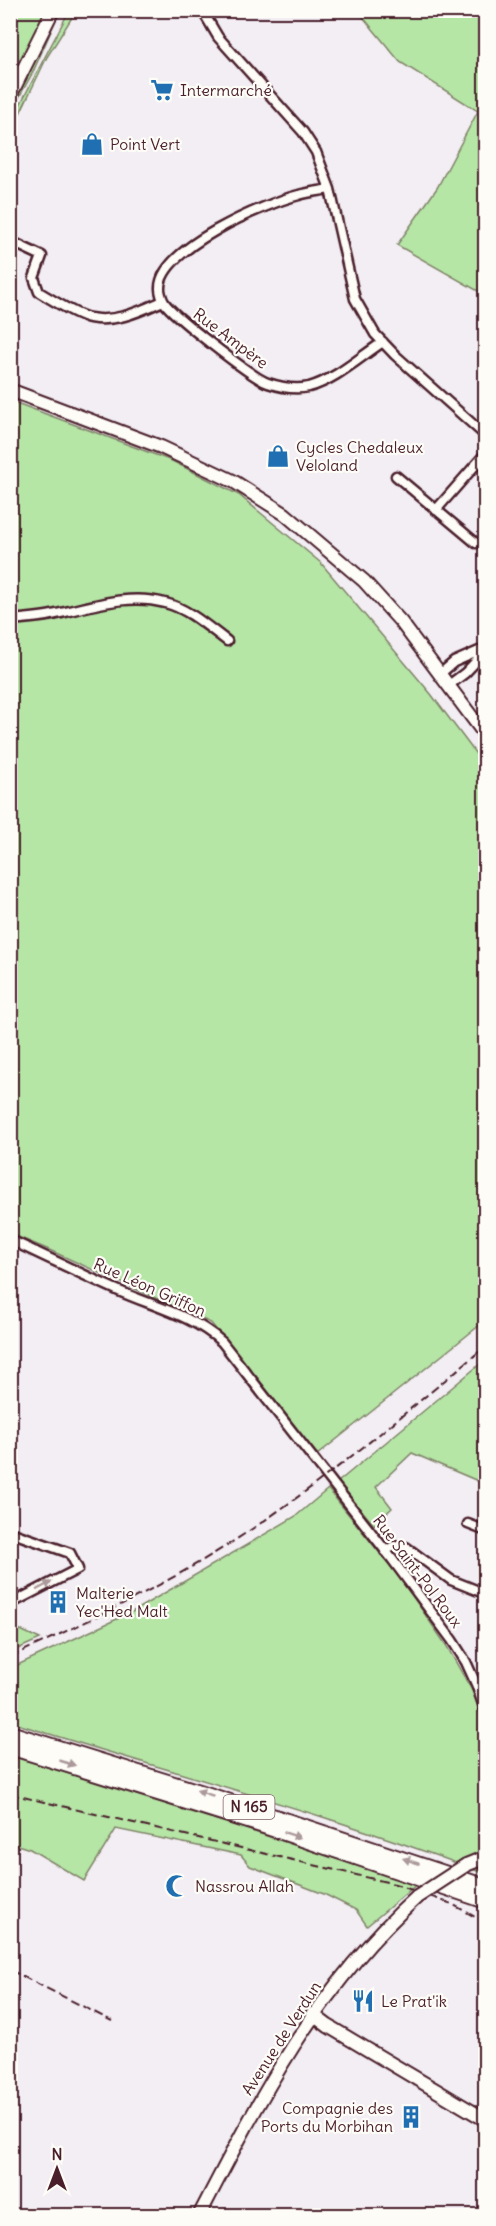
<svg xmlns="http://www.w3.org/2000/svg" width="496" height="2226" font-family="Delius,sans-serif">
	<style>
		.green { fill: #b5e6a6; stroke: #808268; stroke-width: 1.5 }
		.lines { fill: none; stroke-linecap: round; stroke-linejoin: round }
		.minor-casing { stroke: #4a1f2b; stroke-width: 13 }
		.secondary-casing { stroke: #4a1f2b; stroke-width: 16 }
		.trunk-casing { stroke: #4a1f2b; stroke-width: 18 }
		.minor { stroke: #fdfcf7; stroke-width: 8 }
		.secondary { stroke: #fdfcf7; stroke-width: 12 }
		.trunk { stroke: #fdfcf7; stroke-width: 14 }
		.rail { stroke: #4a1f2b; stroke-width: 2; stroke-dasharray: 9 4.5; stroke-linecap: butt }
		.secondary-bridge-casing { stroke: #4a1f2b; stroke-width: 16; stroke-linecap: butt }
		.secondary-bridge { stroke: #fdfcf7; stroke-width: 12 }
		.oneway { fill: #ac999b }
		.labels { text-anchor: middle; stroke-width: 4.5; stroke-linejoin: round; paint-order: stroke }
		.shield { fill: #fdfcf7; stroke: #806168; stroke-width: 1.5 }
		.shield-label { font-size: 15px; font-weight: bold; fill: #4a1f2b }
		.poi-label { font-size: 16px; fill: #4a1f2b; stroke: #fdfcf7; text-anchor: start }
		.street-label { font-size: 16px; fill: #4a1f2b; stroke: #fdfcf7 }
	</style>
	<rect width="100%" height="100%" fill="#f2eef3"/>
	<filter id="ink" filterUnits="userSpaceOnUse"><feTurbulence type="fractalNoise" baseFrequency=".0167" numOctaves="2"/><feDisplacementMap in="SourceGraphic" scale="12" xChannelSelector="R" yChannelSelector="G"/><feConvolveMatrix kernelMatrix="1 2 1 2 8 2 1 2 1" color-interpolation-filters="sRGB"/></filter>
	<g filter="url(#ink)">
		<!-- green -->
		<path class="green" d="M11,11H37L58,15L33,72L11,112Z
			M69,11H76L47,57L11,132V122Z
			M358,11H485V295L397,245L437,188L478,111L400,62Z
			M11,401L172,461L239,495L321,563L431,694L485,766V1321L317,1455L211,1323L47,1249L11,1234Z
			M485,1360V1484L412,1453L376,1487L392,1508L374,1525L338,1482Z
			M328,1489L400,1578L446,1645L474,1694L485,1696V1874C331,1814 169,1772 11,1722V1668L132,1612L296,1516Z
			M16,1628L40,1639L11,1652V1629Z
			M11,1756L170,1804L416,1885L367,1926L356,1910L324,1894L250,1866L241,1855L116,1829L84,1881L30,1849L11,1843Z"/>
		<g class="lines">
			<!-- minor casing -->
			<g class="minor-casing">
				<path id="minor" d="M202,10L218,37L303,132L316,152L330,189L355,299L375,334L395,355L486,436
					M330,189C320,191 309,192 299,195C266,203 158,249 160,289C160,292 162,299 164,302C172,315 253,378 268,383C280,387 296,390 309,387C335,380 360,357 383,342
					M10,241L42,256L34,278L39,292C51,299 77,316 90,318C116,323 140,311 163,301
					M396,476L476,543
					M436,510L486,453
					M10,620C23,619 35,618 47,616C85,609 125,592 165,603C189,609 208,627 227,641
					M440,674L454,662L486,648
					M449,685L465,673L486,651
					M10,1240C47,1257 83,1275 119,1291C155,1307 192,1315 222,1342L392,1559L452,1640L466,1662L476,1684L486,1713
					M468,1524L486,1531
					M10,1532L70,1553L78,1569L10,1604
					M385,1551L394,1546L406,1547L451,1580L486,1594"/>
			</g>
			<!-- secondary casing -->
			<g class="secondary-casing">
				<path id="secondary" d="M10,96L53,10
					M10,390L161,447L233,481L285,514L364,581L401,622L486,736
					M466,1865L486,1857
					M312,2014L328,2026L486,2120
					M199,2216C259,2099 318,1986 417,1897"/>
			</g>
			<!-- trunk casing -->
			<g class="trunk-casing">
				<path id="trunk" d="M10,1733L203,1793L486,1887
					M10,1747L267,1827L486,1901"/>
			</g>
			<!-- minor -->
			<use href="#minor" class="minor"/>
			<!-- secondary -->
			<use href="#secondary" class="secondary"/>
			<!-- trunk -->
			<use href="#trunk" class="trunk"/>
			<!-- rail -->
			<path class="rail" d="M10,1657C85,1623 160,1588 229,1544C320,1486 403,1415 486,1346
				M10,1794L395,1884L452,1904L486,1923
				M10,1970L112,2021"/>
			<!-- secondary-bridge casing -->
			<g class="secondary-bridge-casing">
				<path id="secondary-bridge" d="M417,1897L466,1865"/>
			</g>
			<!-- secondary-bridge -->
			<use href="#secondary-bridge" class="secondary-bridge"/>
		</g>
		<!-- one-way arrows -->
		<defs><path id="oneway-solid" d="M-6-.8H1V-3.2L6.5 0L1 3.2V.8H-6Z" transform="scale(1.5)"/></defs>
		<g class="oneway">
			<use href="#oneway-solid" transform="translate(44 1586) rotate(-28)"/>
			<use href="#oneway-solid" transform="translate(67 1763) rotate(17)"/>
			<use href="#oneway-solid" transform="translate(205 1793) rotate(-162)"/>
			<use href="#oneway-solid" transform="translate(292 1835) rotate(18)"/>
			<use href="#oneway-solid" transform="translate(411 1861) rotate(-162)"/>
		</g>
	</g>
	<!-- icons -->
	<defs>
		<g id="supermarket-bare" transform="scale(1.8)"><path d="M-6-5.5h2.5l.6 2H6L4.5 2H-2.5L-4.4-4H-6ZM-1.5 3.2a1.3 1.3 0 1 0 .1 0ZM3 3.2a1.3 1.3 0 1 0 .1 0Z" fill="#1f6fb2" stroke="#fdfcf7" stroke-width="2.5" paint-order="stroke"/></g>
		<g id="shop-bare" transform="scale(1.8)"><path d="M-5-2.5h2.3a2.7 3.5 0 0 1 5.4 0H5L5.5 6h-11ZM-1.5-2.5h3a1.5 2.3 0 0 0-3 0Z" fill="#1f6fb2" stroke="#fdfcf7" stroke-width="2.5" paint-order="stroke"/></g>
		<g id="building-bare" transform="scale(1.8)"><path d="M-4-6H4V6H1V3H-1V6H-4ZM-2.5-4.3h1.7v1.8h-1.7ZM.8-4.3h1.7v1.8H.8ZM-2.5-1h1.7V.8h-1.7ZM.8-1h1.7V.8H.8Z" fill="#1f6fb2" stroke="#fdfcf7" stroke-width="2.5" paint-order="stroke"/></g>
		<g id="mosque-bare" transform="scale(1.8)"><path d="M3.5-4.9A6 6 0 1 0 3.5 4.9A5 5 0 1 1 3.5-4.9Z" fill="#1f6fb2" stroke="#fdfcf7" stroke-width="2.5" paint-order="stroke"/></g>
		<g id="restaurant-bare" transform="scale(1.8)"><path d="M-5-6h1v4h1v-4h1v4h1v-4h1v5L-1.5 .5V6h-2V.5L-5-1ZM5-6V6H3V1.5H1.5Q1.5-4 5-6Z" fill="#1f6fb2" stroke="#fdfcf7" stroke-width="2.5" paint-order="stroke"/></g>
	</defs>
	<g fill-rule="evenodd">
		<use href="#supermarket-bare" x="162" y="90"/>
		<use href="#shop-bare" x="92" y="144"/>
		<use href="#shop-bare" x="278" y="456"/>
		<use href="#building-bare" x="58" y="1602"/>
		<use href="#mosque-bare" x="177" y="1886"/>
		<use href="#restaurant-bare" x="363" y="2001"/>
		<use href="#building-bare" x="411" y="2117"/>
	</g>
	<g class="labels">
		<!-- shield labels -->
		<rect class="shield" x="223.5" y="1795" width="51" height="24" rx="4.5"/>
		<g class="shield-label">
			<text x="249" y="1812">N 165</text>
		</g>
		<!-- poi labels -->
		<g class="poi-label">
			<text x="180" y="96">Intermarché</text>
			<text x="110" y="150">Point Vert</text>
			<text x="296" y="453">Cycles Chedaleux<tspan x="296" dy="18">Veloland</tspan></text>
			<text x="76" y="1599">Malterie<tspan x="76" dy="18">Yec'Hed Malt</tspan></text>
			<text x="195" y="1892">Nassrou Allah</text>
			<text x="381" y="2007">Le Prat'ik</text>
			<text x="393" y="2114" text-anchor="end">Compagnie des<tspan x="393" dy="18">Ports du Morbihan</tspan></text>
		</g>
		<!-- street labels -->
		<g class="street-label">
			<text transform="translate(231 338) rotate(37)" y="6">Rue Ampère</text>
			<text transform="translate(150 1287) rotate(24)" y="6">Rue Léon Griffon</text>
			<text transform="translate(418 1571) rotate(53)" y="6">Rue Saint-Pol Roux</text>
			<text transform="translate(281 2038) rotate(-57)" y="6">Avenue de Verdun</text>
		</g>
	</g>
	<!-- margin -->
	<rect width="496" height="2226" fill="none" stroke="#fdfcf7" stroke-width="36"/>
	<rect x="18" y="18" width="460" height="2190" fill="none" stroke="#4a1f2b" stroke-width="2" filter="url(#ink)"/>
	<!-- north arrow -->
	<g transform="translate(57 2169)" stroke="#fdfcf7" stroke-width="4.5" paint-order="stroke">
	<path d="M0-4.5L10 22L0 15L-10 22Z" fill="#4a1f2b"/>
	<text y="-9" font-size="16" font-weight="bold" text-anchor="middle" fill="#4a1f2b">N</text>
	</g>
</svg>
